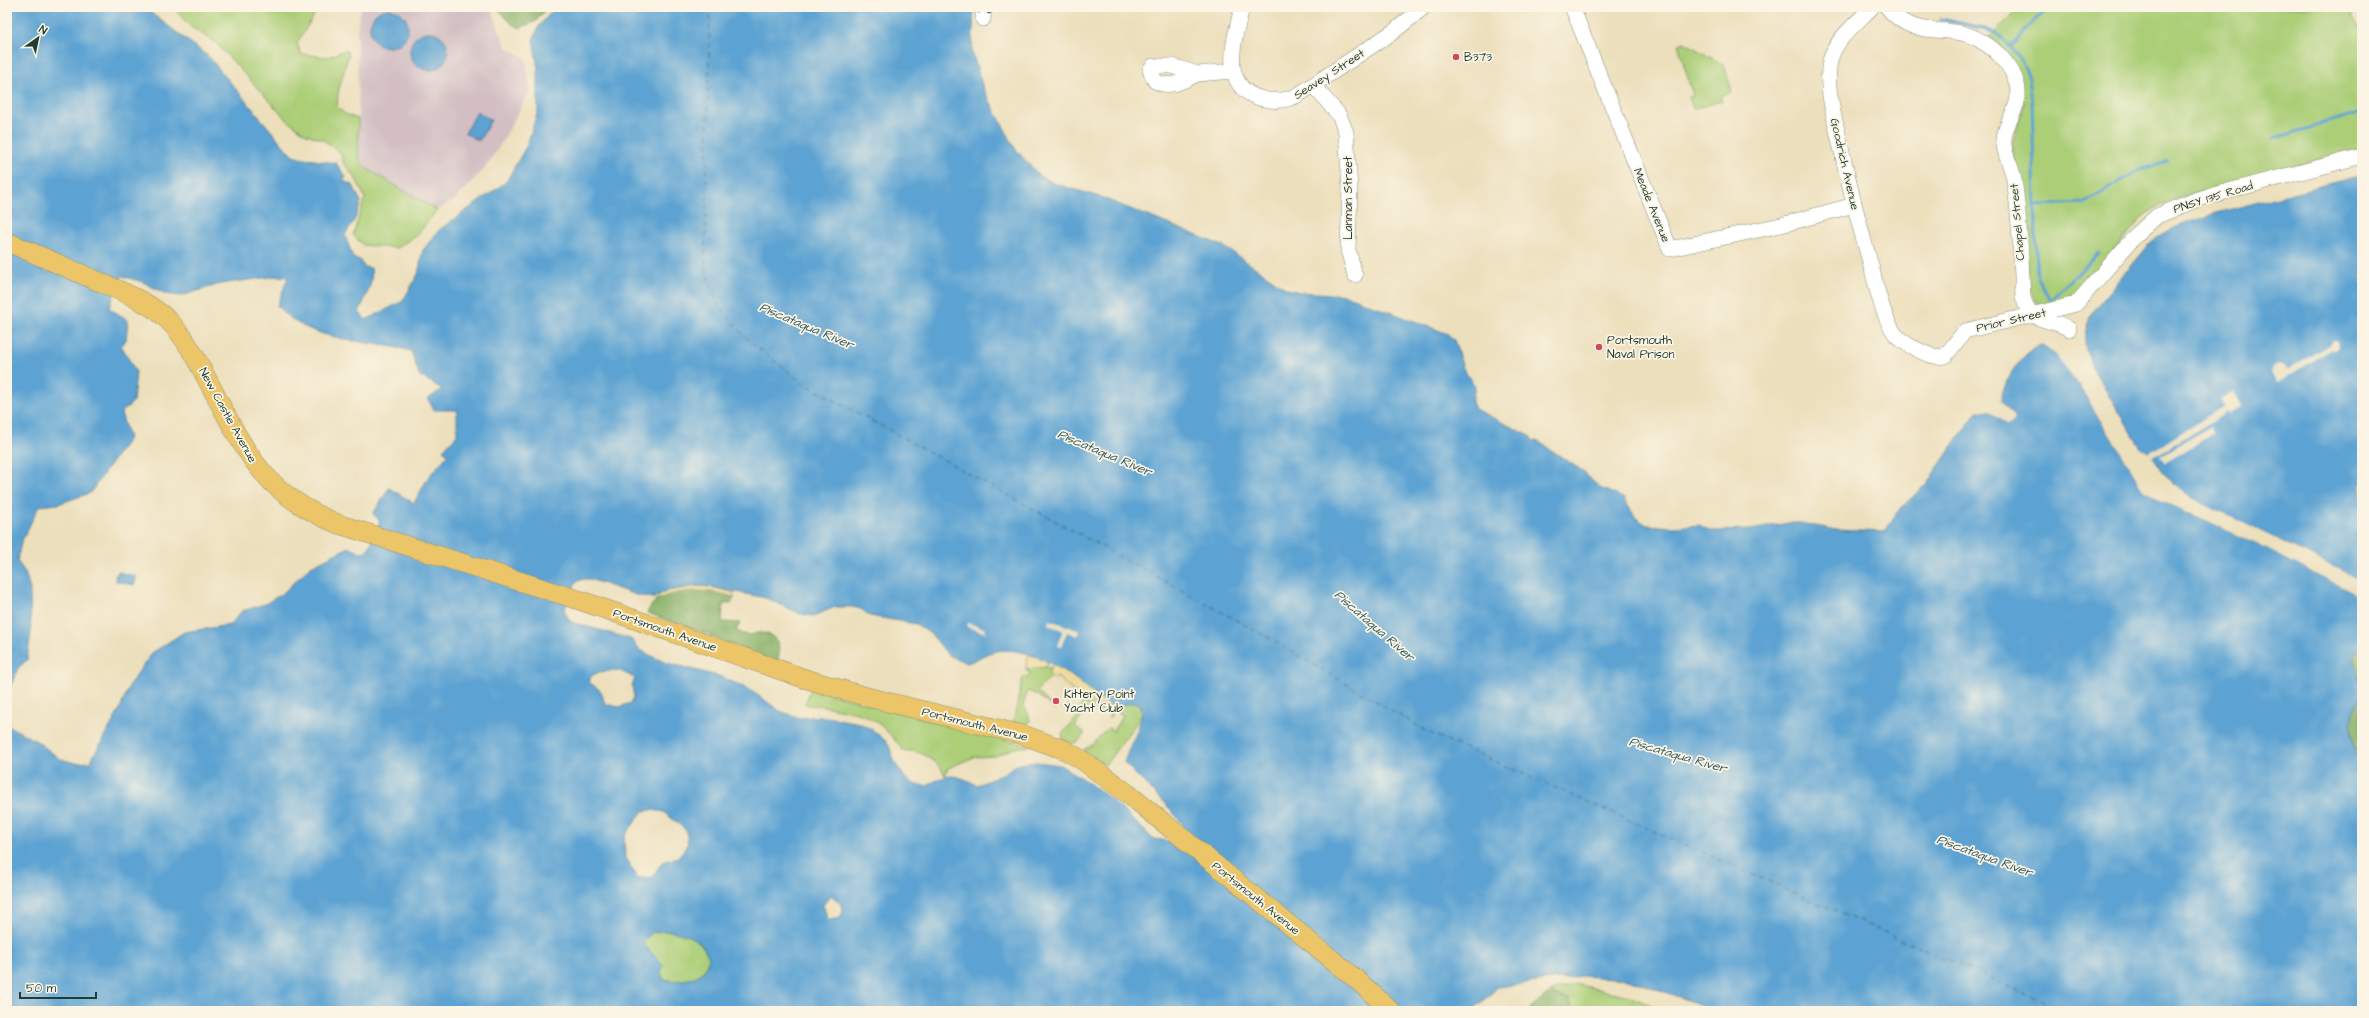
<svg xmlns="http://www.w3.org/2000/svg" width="2369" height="1018" font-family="'Architects Daughter',sans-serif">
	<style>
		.industrial { fill: #d2bec3 }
		.green { fill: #abce77; stroke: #658656 }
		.forest { fill: #88b168; stroke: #54774e }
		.sand { fill: #eeda9e; stroke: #868c69 }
		.water { fill: #5ca2d2; stroke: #3e7083; fill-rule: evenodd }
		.pier { fill: #ecdfbc }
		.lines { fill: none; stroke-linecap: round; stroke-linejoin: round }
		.stream { stroke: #5ca2d2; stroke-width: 3 }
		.ferry { stroke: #315b63; stroke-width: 1; stroke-dasharray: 5 4; stroke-linecap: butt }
		.minor-casing { stroke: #868e78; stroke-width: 16 }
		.major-casing { stroke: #868e78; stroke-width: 20 }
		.minor { stroke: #fff; stroke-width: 15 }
		.major { stroke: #edc569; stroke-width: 19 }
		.rail-casing { stroke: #1f3d34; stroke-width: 4.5 }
		.rail { stroke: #fcf5e5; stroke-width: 3; stroke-dasharray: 9; stroke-linecap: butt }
		.poi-dot { fill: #d1495b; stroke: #fcf5e5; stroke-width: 1.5 }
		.labels { text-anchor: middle; stroke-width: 3.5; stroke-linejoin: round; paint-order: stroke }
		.poi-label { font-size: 12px; fill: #1f3d34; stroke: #fcf5e5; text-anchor: start }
		.street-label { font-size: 12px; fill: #1f3d34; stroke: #fcf5e5 }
		.water-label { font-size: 13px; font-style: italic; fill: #315b63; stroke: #fcf5e5 }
	</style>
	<rect width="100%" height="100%" fill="#fcf5e5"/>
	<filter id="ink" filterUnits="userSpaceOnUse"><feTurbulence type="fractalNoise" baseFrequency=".025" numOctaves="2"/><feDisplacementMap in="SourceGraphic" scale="8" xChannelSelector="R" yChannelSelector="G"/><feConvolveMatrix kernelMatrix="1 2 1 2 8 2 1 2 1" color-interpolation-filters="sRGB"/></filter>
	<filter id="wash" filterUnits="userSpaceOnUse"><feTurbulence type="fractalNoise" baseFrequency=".012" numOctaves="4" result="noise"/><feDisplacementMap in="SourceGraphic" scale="16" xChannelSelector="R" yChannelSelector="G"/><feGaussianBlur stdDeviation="0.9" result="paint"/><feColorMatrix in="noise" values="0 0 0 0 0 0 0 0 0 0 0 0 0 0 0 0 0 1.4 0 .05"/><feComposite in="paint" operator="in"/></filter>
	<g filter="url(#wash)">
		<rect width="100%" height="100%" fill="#ecdfbc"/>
		<!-- industrial -->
		<path class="industrial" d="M361,7H491L506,47L526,58L530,90L501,144L484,169L452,202L437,210L365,168L359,159L357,29Z"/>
		<!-- green -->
		<path class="green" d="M173,7H319L297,43L301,54L328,57L345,50L349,53L338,93L337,107L345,114L358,119L359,159L365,168L437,210L417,235L396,248L363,245L353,235L365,198L356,179L344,164L340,152L322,139L306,134L287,120L216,43L191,27Z
			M2020,7H2347L2362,32V148L2172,200L2152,210L2139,221L2073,298L2041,305L2035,300L2029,290L2024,192L2013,153L2012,143L2024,104L1989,38Z
			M1684,42L1724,65L1732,92L1720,96L1722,101L1693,109L1689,97L1693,96L1678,44Z
			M1042,667L1051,668L1050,678L1037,691L1056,710L1037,695L1028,691L1023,705L1028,713L1030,721L1020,727L1013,723L1023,677L1028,678L1030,672L1026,671V669Z
			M811,689L1030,746L1015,748L995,756L974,757L948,768L945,776C939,761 920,749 904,751C874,714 870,715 823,706C817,705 811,706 805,704Z
			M1083,701L1103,706L1134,702L1140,704L1142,715L1105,765L1083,750L1092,745L1108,728L1114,731L1123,715L1114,710L1109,718L1110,713L1103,709L1101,712L1088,706L1075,727L1085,733L1078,742L1071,744L1063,740L1062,734L1077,717Z
			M670,931C691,936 700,937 709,958C707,962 706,968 704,970C695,981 675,982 663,979L661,972L663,966C657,956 649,952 643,942L653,932Z
			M1575,984L1629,996L1665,1011H1572V1005L1553,995L1552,991C1560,987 1567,988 1575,984Z"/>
		<!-- forest -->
		<path class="forest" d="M496,7H547L536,21L520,28L513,25Z
			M698,589L734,597L731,604H723L722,622L740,623L736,631C740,632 745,635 749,635C753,635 757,632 761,633C779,634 782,649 777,663L694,629L647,613C656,592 678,592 698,589Z
			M2362,647V683C2357,667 2349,660 2362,647Z
			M2362,688V760L2358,757L2351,733V725Z
			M1552,991L1553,995L1569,999L1572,1011H1528Z"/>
		<!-- sand -->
		<path class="sand" d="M697,586L711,587L734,593V597C706,589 683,588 656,600L653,598L667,591Z
			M1030,655L1049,661L1046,667L1026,669L1027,659Z
			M1053,663C1074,675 1091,693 1112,705C1096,714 1069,688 1059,678H1050L1049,671Z"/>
		<!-- water -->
		<path class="water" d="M7,7H147L150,12L209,57L289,152L299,158L336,163L346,177L343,181L353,185L361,202L355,219L345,235L353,258L360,260L364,267L371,268C374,284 365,298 359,312L366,320L403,301L418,274L423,250L439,230L506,182L527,145L538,111V68L533,40L539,26L556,7H974L972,52L983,88L1016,150L1039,175L1053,183L1103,198L1223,246L1287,289L1300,292L1345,295L1448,334L1454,340L1463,368L1475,387L1472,402L1475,409L1530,436L1532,440L1539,442L1581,470L1600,488L1623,498L1636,518L1647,525L1674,527L1699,525L1711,531L1751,530L1788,523H1800L1837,530L1885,532L1897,512L1927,483L1977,411L1991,412L2007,426L2016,419L2001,400C2002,385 2025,346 2042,346L2060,358L2070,371L2143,488L2162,501L2258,545L2362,597V647L2354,655L2362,688L2351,725V733L2358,757L2362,760V1011H1711L1701,1005L1628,979L1582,976L1498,987L1472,1011H7V725L38,742L60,759L76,763L90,762L119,711L130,684L152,653L184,632L230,625L242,611L265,604L283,593L311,566L349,547L364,553L370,546L380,521L373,514L389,488L414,503L429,476L448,455L443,450L457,435V410H434L428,399L442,389L419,375L411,351C367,339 310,344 277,306L288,277L278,276L220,284L181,296L166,294L143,282L122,276L109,308L128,320L126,340L121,345L136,372L133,402L121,413L129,438L90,493L58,504L39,506L21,543L17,561L25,572L30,589L31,633L27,660L18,668L7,695ZM583,579H590L636,595L653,598L667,591L697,586L711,587L766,598L801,614L814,616L835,607H852L861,609L870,616L916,624L932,635L948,655L967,663C975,661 981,656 989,653C1019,642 1060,666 1082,684C1090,691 1102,703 1113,705C1122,707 1130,701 1140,704C1147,719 1128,747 1124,763L1173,812L1183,825L1171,841L1153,839L1112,800L1086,781L1060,765L1036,762L1018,764L999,776L977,785C955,774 949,772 927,786L916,785L905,778L895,763L888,743L874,731L860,723L821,716L800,718L780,711L750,690L722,677L664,662L640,650L631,639L571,622L564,611L576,582ZM618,670L635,678L632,686L634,697L631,703L619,707L605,704L601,691L589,682L591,676L599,672ZM652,810L664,812L686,830L688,843L679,857L662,862L653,877L638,878L625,858L624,837L643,811ZM831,895L840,903L843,912L838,919H828L823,905ZM670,931C691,936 700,937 709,958C707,962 706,968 704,971C695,981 675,982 663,979L661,972L663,966C657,956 649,952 643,942L653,932Z
			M370 28a19 19 0 1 1 38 0a19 19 0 1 1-38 0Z
			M410 51a19 19 0 1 1 38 0a19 19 0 1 1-38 0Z
			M477,112L491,120L479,141L465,133Z
			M2362,175V581L2200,502L2176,488L2149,453L2142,449L2092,368L2084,345L2086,329L2091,314L2148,246L2157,238L2176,227L2213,214Z
			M118,572L135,576L136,580L134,585L116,581L115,576Z"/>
		<!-- pier -->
		<path class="pier" d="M2333,340L2337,341L2338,348L2333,351L2331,349L2277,383L2271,373L2273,367L2278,364L2284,366L2287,370L2329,345Z
			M2082,345H2084L2092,368L2130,432L2142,449L2149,453L2224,406L2220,399L2233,392L2242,406L2229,414L2227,411L2152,458L2156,465L2171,483L2188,496L2362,581V583L2199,504L2174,490L2129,433L2090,369Z
			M2059,354L2079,381L2144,487L2163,500L2348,587L2362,595V597L2258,545L2162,501L2143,488L2077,382L2056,355Z
			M2210,426L2214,433L2165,463L2161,456Z
			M1050,620L1080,631L1078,636L1067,632L1061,647L1057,646L1063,630L1048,625Z
			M968,623L984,628L986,633L967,627Z"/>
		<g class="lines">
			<!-- stream -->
			<path class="stream" d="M1940,19L1983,28L2001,36L2020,58L2025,69L2029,78L2032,102L2037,274L2039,281L2049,298L2051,299L2099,253
				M2010,47L2037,18L2053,7
				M2273,139L2362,112
				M2037,205L2085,203L2139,170L2168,161"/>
			<!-- ferry -->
			<path class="ferry" d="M710,7L705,268L717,304L749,341L803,383L1269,638L1428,732L2064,1011"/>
		</g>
	</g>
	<g filter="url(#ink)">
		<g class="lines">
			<!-- minor casing -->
			<g class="minor-casing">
				<path id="minor" d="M1242,7C1235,38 1217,88 1263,99C1277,102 1289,101 1301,93L1393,32L1424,7
					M1572,7L1670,249L1785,224L1854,205
					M1872,7C1858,22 1834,40 1830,61C1825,86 1834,115 1839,139C1848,180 1858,221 1870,262C1876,284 1881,311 1893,331C1900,343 1932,360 1945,356L1965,331L2076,304L2136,235L2157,216L2198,199L2362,156
					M1887,7C1915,43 1950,21 1981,41C1997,50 2012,66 2017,84C2023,110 2002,121 2004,145C2005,157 2012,167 2014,179C2020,218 2021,258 2023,297C2031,326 2049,316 2069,329
					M983,19L984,7
					M1197,74C1185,80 1169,90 1155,81L1150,70L1153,66H1172L1197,74L1233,71
					M1313,85L1339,115L1346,132L1350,188L1348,250L1355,275"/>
			</g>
			<!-- major casing -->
			<g class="major-casing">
				<path id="major" d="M7,242C36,254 65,267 93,279C118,290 148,301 168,320C186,338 197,360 209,383C246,452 262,493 338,524L579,600L806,679L871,698L1023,735L1065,750L1082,760L1127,793L1356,979L1391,1011"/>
			</g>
			<!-- minor -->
			<use href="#minor" class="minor"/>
			<!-- major -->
			<use href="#major" class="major"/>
			<!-- rail casing -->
			<g class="rail-casing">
				<path id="rail" d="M979,11L980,7
					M989,12V7"/>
			</g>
			<!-- rail -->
			<use href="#rail" class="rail"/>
		</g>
	</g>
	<!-- markers -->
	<g class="poi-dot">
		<circle cx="1456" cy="57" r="4"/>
		<circle cx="1599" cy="347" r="4"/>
		<circle cx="1056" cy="701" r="4"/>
	</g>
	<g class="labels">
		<!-- poi labels -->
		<g class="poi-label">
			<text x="1464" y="61">B373</text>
			<text x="1607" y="344">Portsmouth<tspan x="1607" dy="14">Naval Prison</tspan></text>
			<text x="1064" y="698">Kittery Point<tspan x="1064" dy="14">Yacht Club</tspan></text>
		</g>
		<!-- street labels -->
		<g class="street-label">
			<text transform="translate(1329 74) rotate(-33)" y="4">Seavey Street</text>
			<text transform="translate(1845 164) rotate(77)" y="4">Goodrich Avenue</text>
			<text transform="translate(2213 197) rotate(-17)" y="4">PNSY 135 Road</text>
			<text transform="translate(1348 198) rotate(-90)" y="4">Lanman Street</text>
			<text transform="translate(1652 205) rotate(68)" y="4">Meade Avenue</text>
			<text transform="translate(2017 222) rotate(-95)" y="4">Chapel Street</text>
			<text transform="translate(2011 320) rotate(-13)" y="4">Prior Street</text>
			<text transform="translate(228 415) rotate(61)" y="4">New Castle Avenue</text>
			<text transform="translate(665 630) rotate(19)" y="4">Portsmouth Avenue</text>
			<text transform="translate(975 724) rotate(14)" y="4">Portsmouth Avenue</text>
			<text transform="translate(1256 898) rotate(39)" y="4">Portsmouth Avenue</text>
		</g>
		<!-- water labels -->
		<g class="water-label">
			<text transform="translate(807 325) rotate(23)" y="5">Piscataqua River</text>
			<text transform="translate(1105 452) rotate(23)" y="5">Piscataqua River</text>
			<text transform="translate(1375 625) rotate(41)" y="5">Piscataqua River</text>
			<text transform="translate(1678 754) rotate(16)" y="5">Piscataqua River</text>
			<text transform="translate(1985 855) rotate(20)" y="5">Piscataqua River</text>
		</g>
	</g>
	<!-- margin -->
	<rect width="2369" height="1018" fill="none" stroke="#fcf5e5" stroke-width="24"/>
	<!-- north arrow -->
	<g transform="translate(38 38) rotate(33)" stroke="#fcf5e5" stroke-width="3" paint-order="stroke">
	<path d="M0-3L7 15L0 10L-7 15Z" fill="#1f3d34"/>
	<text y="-6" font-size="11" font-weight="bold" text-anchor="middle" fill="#1f3d34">N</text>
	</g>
	<!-- scale -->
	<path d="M20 992v6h76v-6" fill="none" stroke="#1f3d34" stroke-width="2"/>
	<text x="26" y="992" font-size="12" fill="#1f3d34" stroke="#fcf5e5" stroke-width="3" paint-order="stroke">50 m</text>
</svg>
